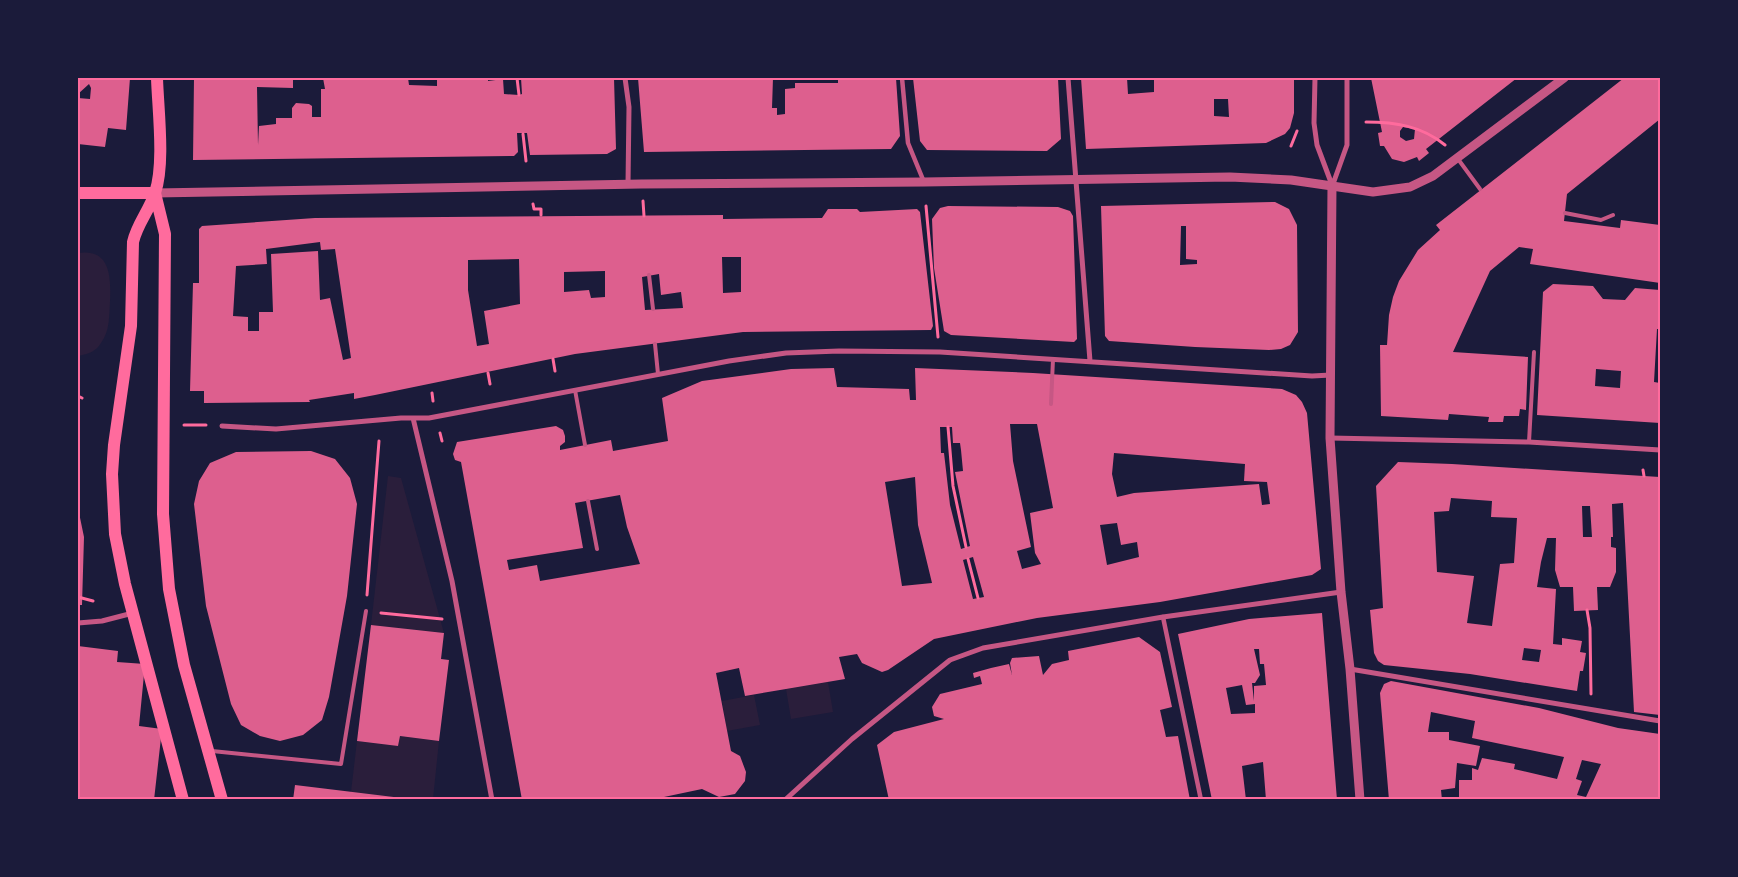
<svg xmlns="http://www.w3.org/2000/svg" width="1738" height="877" font-family="'Nunito Sans',sans-serif">
	<style>
		.green { fill: #2a1e3b }
		.building { fill: #dd5f8e; fill-rule: evenodd }
		.lines { fill: none; stroke-linecap: round; stroke-linejoin: round }
		.path { stroke: #ff6b9d; stroke-width: 3 }
		.service { stroke: #c65784; stroke-width: 4 }
		.pedestrian { stroke: #c65784; stroke-width: 4.5 }
		.minor { stroke: #c65784; stroke-width: 5 }
		.tertiary { stroke: #c65784; stroke-width: 9 }
		.primary { stroke: #ff6b9d; stroke-width: 12 }
		.neatline { fill: none; stroke: #ff6b9d; stroke-width: 2 }
	</style>
	<rect width="100%" height="100%" fill="#1b1b3a"/>
	<!-- green -->
	<path class="green" d="M78,253C111,248 111,278 110,302C109,316 110,331 101,343C96,352 87,354 78,356Z
		M388,476L401,478L444,633L371,625Z
		M828,682L833,712L791,719L786,689Z
		M754,695L760,725L727,731L722,701Z
		M400,736L439,741L433,799H413L351,792L357,741L398,746Z"/>
	<!-- building -->
	<path class="building" d="M78,78H130L126,130L108,128L105,147L78,144V98L90,99L91,88L89,84L78,94Z
		M194,78H293V88L257,87L258,145L259,126L276,124V118H292V108L296,103L309,104L312,106V117H321V89H325L323,78H408L409,85L437,86V78H488V81L503,79L504,94L519,95L522,94L521,78H614L616,149L607,154L530,155L527,133H517L518,152L514,156L193,160Z
		M638,78H773L772,108H777V115L785,114V89L795,88V83H838V78H896L900,136L891,149L644,152Z
		M913,78H1058L1061,139L1047,151L927,150L920,141Z
		M1081,78H1127L1128,94L1154,92V78H1294V113L1290,128L1285,134L1266,143L1086,149ZM1214,99H1228L1229,117L1214,116Z
		M1371,78H1517L1426,149L1429,153L1419,161L1417,157L1404,162L1392,159L1384,146H1380L1378,133L1382,132ZM1403,127L1415,129L1414,139L1406,141L1400,137V131Z
		M1624,78H1660V119L1567,194L1564,221L1620,228L1621,220L1660,225V283L1530,264L1533,249L1519,247L1490,271L1453,352L1528,357L1526,410L1520,409L1519,416H1504L1503,422H1488L1489,417L1449,414L1448,420L1381,416L1380,345H1387L1389,315L1393,297L1399,281L1418,250L1440,230L1436,225Z
		M1275,202L1289,209L1297,225L1298,332L1290,345L1281,349L1269,350L1195,347L1109,341L1105,336L1101,206ZM1181,226H1186V259L1197,260V264L1180,265Z
		M948,206L1058,207L1070,211L1073,216L1077,339L1074,342L951,335L944,331L934,268L932,219L940,208Z
		M828,209H857L860,212L917,209L920,212L933,326L931,330L743,332L575,354L375,395L354,399V393L309,400L310,402L204,403V391H190L193,283H199V229L202,226L315,218L723,215V219L822,218ZM320,242L321,250L335,249L351,358L343,360L330,298L320,300L318,251L271,254L273,312H259V331H248V317L233,316L236,266L267,264L266,249ZM722,257H741V292L723,293ZM519,259L520,304L484,311L489,344L477,346L468,290V260ZM605,271V297L591,298L589,290L564,292V272ZM659,274L661,295L681,292L683,308L645,310L642,277Z
		M1553,284L1593,286L1603,299L1625,300L1635,288L1660,290V329H1657L1654,382L1660,383V423L1537,415L1543,292ZM1596,369L1621,371L1620,388L1595,386Z
		M834,368L837,387L909,389L910,400H916L915,368L1033,373L1282,389L1296,395L1302,402L1307,413L1321,569L1312,575L1160,602L1037,618L934,639L888,670L882,672L862,663L857,654L839,657L845,679L786,689L745,696L739,668L716,673L731,751L740,756L746,772L745,781L735,794L719,797L702,789L664,797V800H522L461,462L455,460L453,454L457,442L556,426L563,430L565,436V442L560,446V450L611,440L613,451L668,441L662,398L702,381L791,369ZM1010,424H1037L1053,508L1030,513L1035,553L1041,564L1022,569L1017,551L1031,547L1013,461ZM940,427H952L953,443H960L961,450L963,471L955,472L970,546L961,549L950,505L944,453H941ZM1114,453L1245,464L1244,481L1267,482L1270,504L1262,505L1259,484L1134,493L1117,497L1112,474ZM915,477L918,525L932,583L902,586L885,482ZM620,495L627,527L640,564L540,581L537,565L509,570L507,560L583,548L575,503ZM1117,523L1121,545L1137,542L1139,557L1107,565L1100,525ZM973,557L984,597L973,599L963,560Z
		M311,451L335,459L350,478L357,504L347,596L329,697L322,720L303,735L280,741L260,736L241,725L231,704L206,606L194,504L199,481L210,463L236,452Z
		M1398,462L1452,464L1660,477V715L1634,712L1623,503L1612,504L1613,537H1611V547L1616,548V572L1610,587H1597L1598,610L1574,611L1573,587H1560L1555,570L1556,538H1547L1541,562L1537,587L1556,589L1553,644L1562,645V638L1582,641L1580,652L1586,653L1583,671H1580L1577,691L1470,674L1384,665L1378,661L1374,653L1370,610L1383,608L1376,486ZM1451,498L1492,501L1491,517L1517,518L1514,563L1500,564L1492,626L1467,623L1474,576L1437,572L1434,512L1449,511ZM1582,506H1590L1592,537H1583ZM1524,648L1541,650L1539,662L1522,660Z
		M78,508L84,537L82,605H78Z
		M1322,613L1337,800H1266L1263,762L1242,766L1246,800H1212L1178,634L1249,619ZM1254,649H1259L1260,664H1264L1266,685L1254,686V701L1252,683H1255L1260,675ZM1242,685L1246,705L1255,704V713L1231,714L1226,688Z
		M371,625L444,633L441,659L449,660L439,741L400,736L398,746L357,741Z
		M1139,637L1160,652L1172,707L1160,710L1166,737L1178,736L1190,800H889L877,745L894,732L944,719L934,716L932,707L940,694L982,684L980,676L974,678L973,673L991,668L1009,664L1012,675L1010,663L1012,658L1039,656L1043,675L1052,664L1069,660L1068,651Z
		M78,646L118,651L117,662L145,664L139,726L162,729L154,800H78Z
		M1391,681L1539,708L1618,728L1660,734V800H1459V780H1472V768L1478,770L1482,758L1515,764L1514,769L1557,779L1564,757L1472,738L1475,721L1431,712L1428,732H1449V740L1480,746L1476,766L1457,763L1455,788L1441,790L1442,800H1389L1380,693L1384,684ZM1582,760L1601,764L1586,797L1577,795L1582,781L1576,779Z
		M295,785L402,798V800H293Z"/>
	<g class="lines">
		<!-- path -->
		<path class="path" d="M517,78L519,95
			M1366,122C1395,122 1422,126 1445,145
			M523,134L526,161
			M1291,146L1297,131
			M643,201L644,216
			M533,204L534,209H541V215
			M926,206L938,337
			M553,359L555,371
			M488,373L490,384
			M432,393L433,401
			M78,396L82,398
			M184,425H206
			M948,427L953,486L966,547
			M440,433L442,441
			M1643,470L1644,476
			M968,559L978,598
			M367,595L379,441
			M78,597L93,601
			M1587,610L1590,628L1591,694
			M381,613L442,619"/>
		<!-- service -->
		<path class="service" d="M1458,159L1480,189
			M1565,213L1601,220L1613,215
			M649,275L653,309
			M655,344L658,374
			M575,390L585,445
			M1051,404L1053,359
			M1529,442L1534,352
			M588,501L597,549
			M212,751L341,764L366,611"/>
		<!-- pedestrian -->
		<path class="pedestrian" d="M902,78L908,143L924,182
			M1163,617L1201,800"/>
		<!-- minor -->
		<path class="minor" d="M625,78L629,107L628,184
			M1068,78L1090,361
			M1315,78L1314,123L1317,145L1332,185
			M1333,184L1347,145V78
			M413,418L452,581L492,800
			M222,426L276,429L401,418H429L729,361L786,353L839,351L940,352L1312,376L1331,375
			M1330,438L1529,442L1660,450
			M78,623L102,621L133,613
			M1350,669L1660,721
			M785,800L852,739L950,660L983,648L1163,617L1341,592"/>
		<!-- tertiary -->
		<path class="tertiary" d="M1332,185L1330,438L1341,592L1350,669L1360,800
			M155,193L641,184L924,182L1230,177L1291,180L1373,192L1410,187L1433,176L1564,78"/>
		<!-- primary -->
		<path class="primary" d="M157,78C158,110 165,164 155,193C149,211 137,224 133,242L131,326L114,445L112,474L115,534L125,584L183,800
			M78,193H155
			M155,193L165,234L163,514L169,589L184,665L222,800"/>
	</g>
	<!-- border -->
	<rect width="1738" height="877" fill="none" stroke="#1b1b3a" stroke-width="158"/>
	<rect x="79" y="79" width="1580" height="719" class="neatline"/>
</svg>
